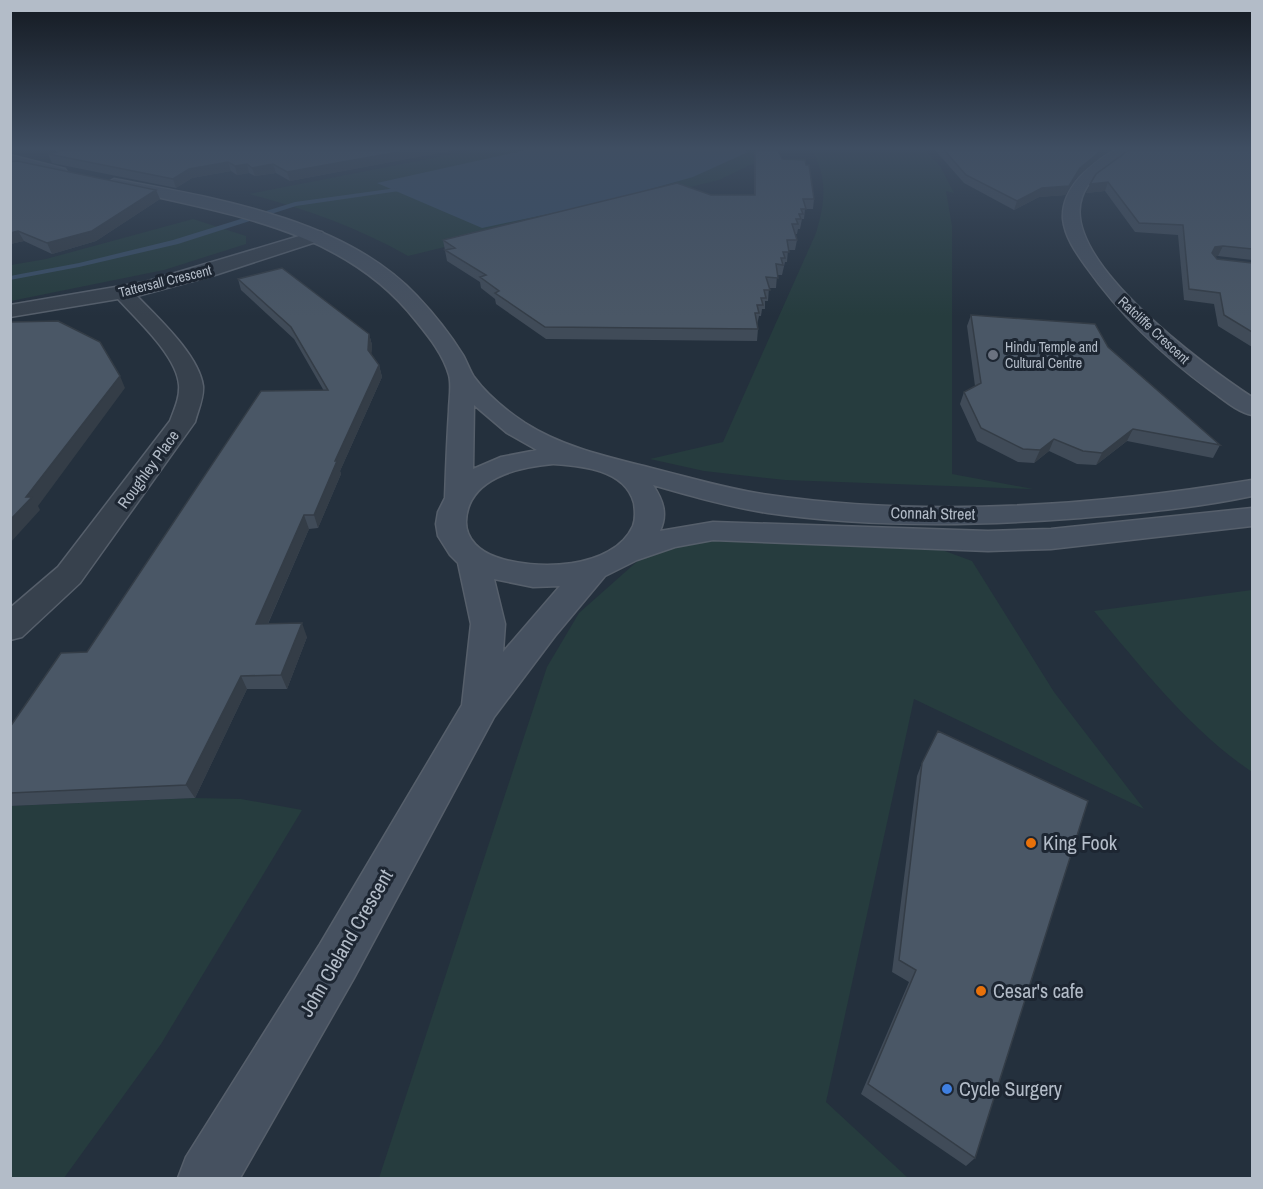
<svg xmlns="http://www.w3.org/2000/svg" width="1263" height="1189" font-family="'Archivo Narrow',sans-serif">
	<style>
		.green { fill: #263c3e }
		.water { fill: #394e66 }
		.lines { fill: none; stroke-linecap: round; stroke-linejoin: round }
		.stream { fill: #394e66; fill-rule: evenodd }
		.street-casing { stroke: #565f6b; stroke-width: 3 }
		.secondary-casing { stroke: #565f6b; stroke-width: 3 }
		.street { fill: #37414d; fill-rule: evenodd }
		.secondary { fill: #465160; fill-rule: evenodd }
		.wall { fill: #404b58 }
		.shaded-wall { fill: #343d47 }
		.building { fill: #4a5766; stroke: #343d47; stroke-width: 1.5 }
		.worship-dot { fill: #6b7280; stroke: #1d2632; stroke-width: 2 }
		.food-dot { fill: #e8710a; stroke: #1d2632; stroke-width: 2 }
		.shop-dot { fill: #3f7fe0; stroke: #1d2632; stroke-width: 2 }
		.labels { text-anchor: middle; stroke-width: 6; stroke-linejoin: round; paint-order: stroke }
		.far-street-label { font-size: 14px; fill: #b3bcc8; stroke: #1d2632 }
		.far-poi-label { font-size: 14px; fill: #b3bcc8; stroke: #1d2632; text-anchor: start }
		.street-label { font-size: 16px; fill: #b3bcc8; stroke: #1d2632 }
		.near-poi-label { font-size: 20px; fill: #b3bcc8; stroke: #1d2632; text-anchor: start }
		.near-street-label { font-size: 20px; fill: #b3bcc8; stroke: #1d2632 }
	</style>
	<rect width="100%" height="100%" fill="#24303d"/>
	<!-- green -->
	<path class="green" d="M474,150H781L719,180L408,256C357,227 305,209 249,194Z
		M812,150H925L940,166L954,193L946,191L952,226V474L1033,489L785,480L704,471L650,459L723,442L816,233C825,204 828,177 812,150Z
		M193,219L246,236V244L164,270L11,301V265L46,259Z
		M697,538L934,547L972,561L1054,692L1144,809L914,699L826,1102L908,1178H379L547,667L579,613L641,558Z
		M1252,590V772C1190,730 1142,668 1094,611Z
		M195,798L241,799L302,810L161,1044L64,1178H11L10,806Z"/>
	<!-- water -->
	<path class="water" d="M526,150H745L748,152L693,177L601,203L482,228L377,183Z"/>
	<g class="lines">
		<!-- stream -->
		<path class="stream" d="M411,186L413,189L296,206L178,244L79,267L10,280V276L79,263L173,240L295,202Z"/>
		<!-- street casing -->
		<g class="street-casing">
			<path id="street" d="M316,231L322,232L325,236L322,240L215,275L137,296C157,317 199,355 203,386C204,398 198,410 195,422L80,583L22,637L10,640V608L58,567L170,421C174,410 180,398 179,385C177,356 137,320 118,299L10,317V305L145,282Z"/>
		</g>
		<!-- secondary casing -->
		<g class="secondary-casing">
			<path id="secondary" d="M1115,150H1131C1115,168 1091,171 1082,197C1059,260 1206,367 1252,397V415C1237,412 1223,399 1210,390C1162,355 1121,316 1087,268C1077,254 1065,238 1063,219C1061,188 1090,164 1115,150Z
				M10,155L65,169L67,172L60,176L10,163Z
				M114,179C214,198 344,218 417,296C434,314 450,334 463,355C467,362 470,371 474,377C487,395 507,411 525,423C566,449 613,458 659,470C695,479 731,490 769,495C927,518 1095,506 1252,480V496C1196,508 1138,513 1081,518C977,526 871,528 768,513C729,507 691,496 653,485C663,500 668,514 660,531L713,522L988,531L1051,529L1252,508V526L1051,549L988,551L713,540L675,547L637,560L605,576L555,636L494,717L354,978L240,1178H178L186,1157L320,944L462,705L471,624L458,563L450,555L438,536L436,524L438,512L445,498C446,469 447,440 449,411C449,400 452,386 449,375C443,354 429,337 416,321C341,225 218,213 109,186L107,183ZM474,405L507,433L537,450L501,457L473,469ZM553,464C581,466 625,469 634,503C635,510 636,519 633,526C613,570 534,571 496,557C481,552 466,540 466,522C467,478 519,467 553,464ZM494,579L533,587L560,586L503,652L505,624Z"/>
		</g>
		<!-- street -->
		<use href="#street" class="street"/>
		<!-- secondary -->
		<use href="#secondary" class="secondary"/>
	</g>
	<!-- wall -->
	<path class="wall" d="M55,150H454L290,181L276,173L255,176L249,173L237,175L231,171L192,178L176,188L52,163L48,154L58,152Z
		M754,150H778L782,159L814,199L813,209H805L804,219H802L800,229H798L797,234H795L797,240L795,250H788L787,262H785L782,275H777L776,288H769L768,301H765V309H762L761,316H759L757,325L758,329L757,341L546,339L496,304L495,299L481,288L480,282L447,261L443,240L711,195H754Z
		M935,150H1111L1104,154L1077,177L1065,195L1039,197L1014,210L964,183Z
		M1129,150H1252V261V260L1218,256H1215L1217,259L1252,263V347L1218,326L1214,304L1184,300L1178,235L1135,232L1105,191L1086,193Z
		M10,162L160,199L96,241L52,254L24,241L10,244Z
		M238,279L369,334L372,345L371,354L379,365L382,377L340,471L341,474L318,528L309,529L268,624L307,637L287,689H247L195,798L10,806V727L87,652L324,391L294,339L241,290Z
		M971,315L1108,347L1220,445L1213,458L1127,441L1096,465L1077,464L1049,451L1034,463L1018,462L977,441L960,404L964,392L975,386L967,326Z
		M922,763L975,1158L966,1166L861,1094L909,982L892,972L917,776Z"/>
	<!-- shaded-wall -->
	<path class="shaded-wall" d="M409,150H454L290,181L287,172Z
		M1102,150H1111L1104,154L1077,177L1065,195L1039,197L1014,210L1017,201Z
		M228,162L231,171L192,178L176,188L173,179L189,169Z
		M247,164L249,173L237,175L235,166Z
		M273,164L276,173L255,176L252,168Z
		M1108,182L1105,191L1086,193L1090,184Z
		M156,190L160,199L96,241L52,254L47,243Z
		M18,231L24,241L10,244V233Z
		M1223,246L1218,256L1210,258L1212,253L1215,247Z
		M369,334L372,345L371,362L368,350Z
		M379,365L382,377L340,471L341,474L318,528L314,515L335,461Z
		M120,376L125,388L38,506L40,510L10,543V520L26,497Z
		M1133,429L1127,441L1096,465L1102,453Z
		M1054,439L1049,451L1034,463L1040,450Z
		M304,515L309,529L262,637L256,624Z
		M302,623L307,637L287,689L281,675Z
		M241,676L247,689L195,798L186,785Z"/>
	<!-- building -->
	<path class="building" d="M65,150H409L287,172L273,164L252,168L247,164L235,166L228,162L189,169L173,179L48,154Z
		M755,150H778L782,159L805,160L806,165H809L814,199H803L806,209H801L803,214H799L801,219H796L798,224H792L797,240H787L789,252H783L785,258H781L783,265L776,264L778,278L766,277L770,290H764L766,298H761L763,305H757L759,313H755L758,329L545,327L495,293L499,291L480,277L486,275L445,250L455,248L443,240L677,183L711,195H755Z
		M944,150H1102L1080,168L1069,186L1042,188L1017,201L966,175Z
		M1129,150H1252V249L1223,246L1215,247L1212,253L1217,259L1252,263V332L1224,315L1220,293L1189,289L1183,225L1139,223L1108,182L1090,184L1096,174Z
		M17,161L156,190L92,231L47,243L18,231L10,233V162Z
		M282,268L369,334L368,350L379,365L335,461H337L314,515H304L256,624L302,623L281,675L241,676L186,785L10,793V727L61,653L87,652L261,391L328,390L291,327L238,279Z
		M971,315L1095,324L1108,347L1220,445L1133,429L1102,453L1083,451L1054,439L1040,450L1023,449L981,428L964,392L981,383Z
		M58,321L100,342L120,376L26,497H32L10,520V322Z
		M938,731L1088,801L975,1158L868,1084L916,970L899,960L922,763Z"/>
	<!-- sky -->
	<linearGradient id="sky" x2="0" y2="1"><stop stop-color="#141a22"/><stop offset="0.47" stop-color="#3f4e62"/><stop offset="1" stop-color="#3f4e62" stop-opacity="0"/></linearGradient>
	<rect width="1263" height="316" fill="url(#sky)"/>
	<!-- markers -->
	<circle class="worship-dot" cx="993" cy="355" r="6"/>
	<g class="food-dot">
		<circle cx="1031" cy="843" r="6"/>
		<circle cx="981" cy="991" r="6"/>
	</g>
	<circle class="shop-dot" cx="947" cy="1089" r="6"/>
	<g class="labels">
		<!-- far-street labels -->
		<g class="far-street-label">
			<text transform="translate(165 281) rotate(-14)" y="5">Tattersall Crescent</text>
			<text transform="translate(1154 330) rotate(43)" y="5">Ratcliffe Crescent</text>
		</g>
		<!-- far-poi labels -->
		<g class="far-poi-label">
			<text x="1005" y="352">Hindu Temple and<tspan x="1005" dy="16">Cultural Centre</tspan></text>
		</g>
		<!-- street labels -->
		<g class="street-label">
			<text transform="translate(148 469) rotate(-54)" y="6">Roughley Place</text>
			<text transform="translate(933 513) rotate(1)" y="6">Connah Street</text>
		</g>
		<!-- near-poi labels -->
		<g class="near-poi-label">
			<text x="1043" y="850">King Fook</text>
			<text x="993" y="998">Cesar's cafe</text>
			<text x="959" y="1096">Cycle Surgery</text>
		</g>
		<!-- near-street labels -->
		<g class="near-street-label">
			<text transform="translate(346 943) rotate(-60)" y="7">John Cleland Crescent</text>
		</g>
	</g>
	<!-- border -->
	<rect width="1263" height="1189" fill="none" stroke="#b3bcc8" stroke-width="24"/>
</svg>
